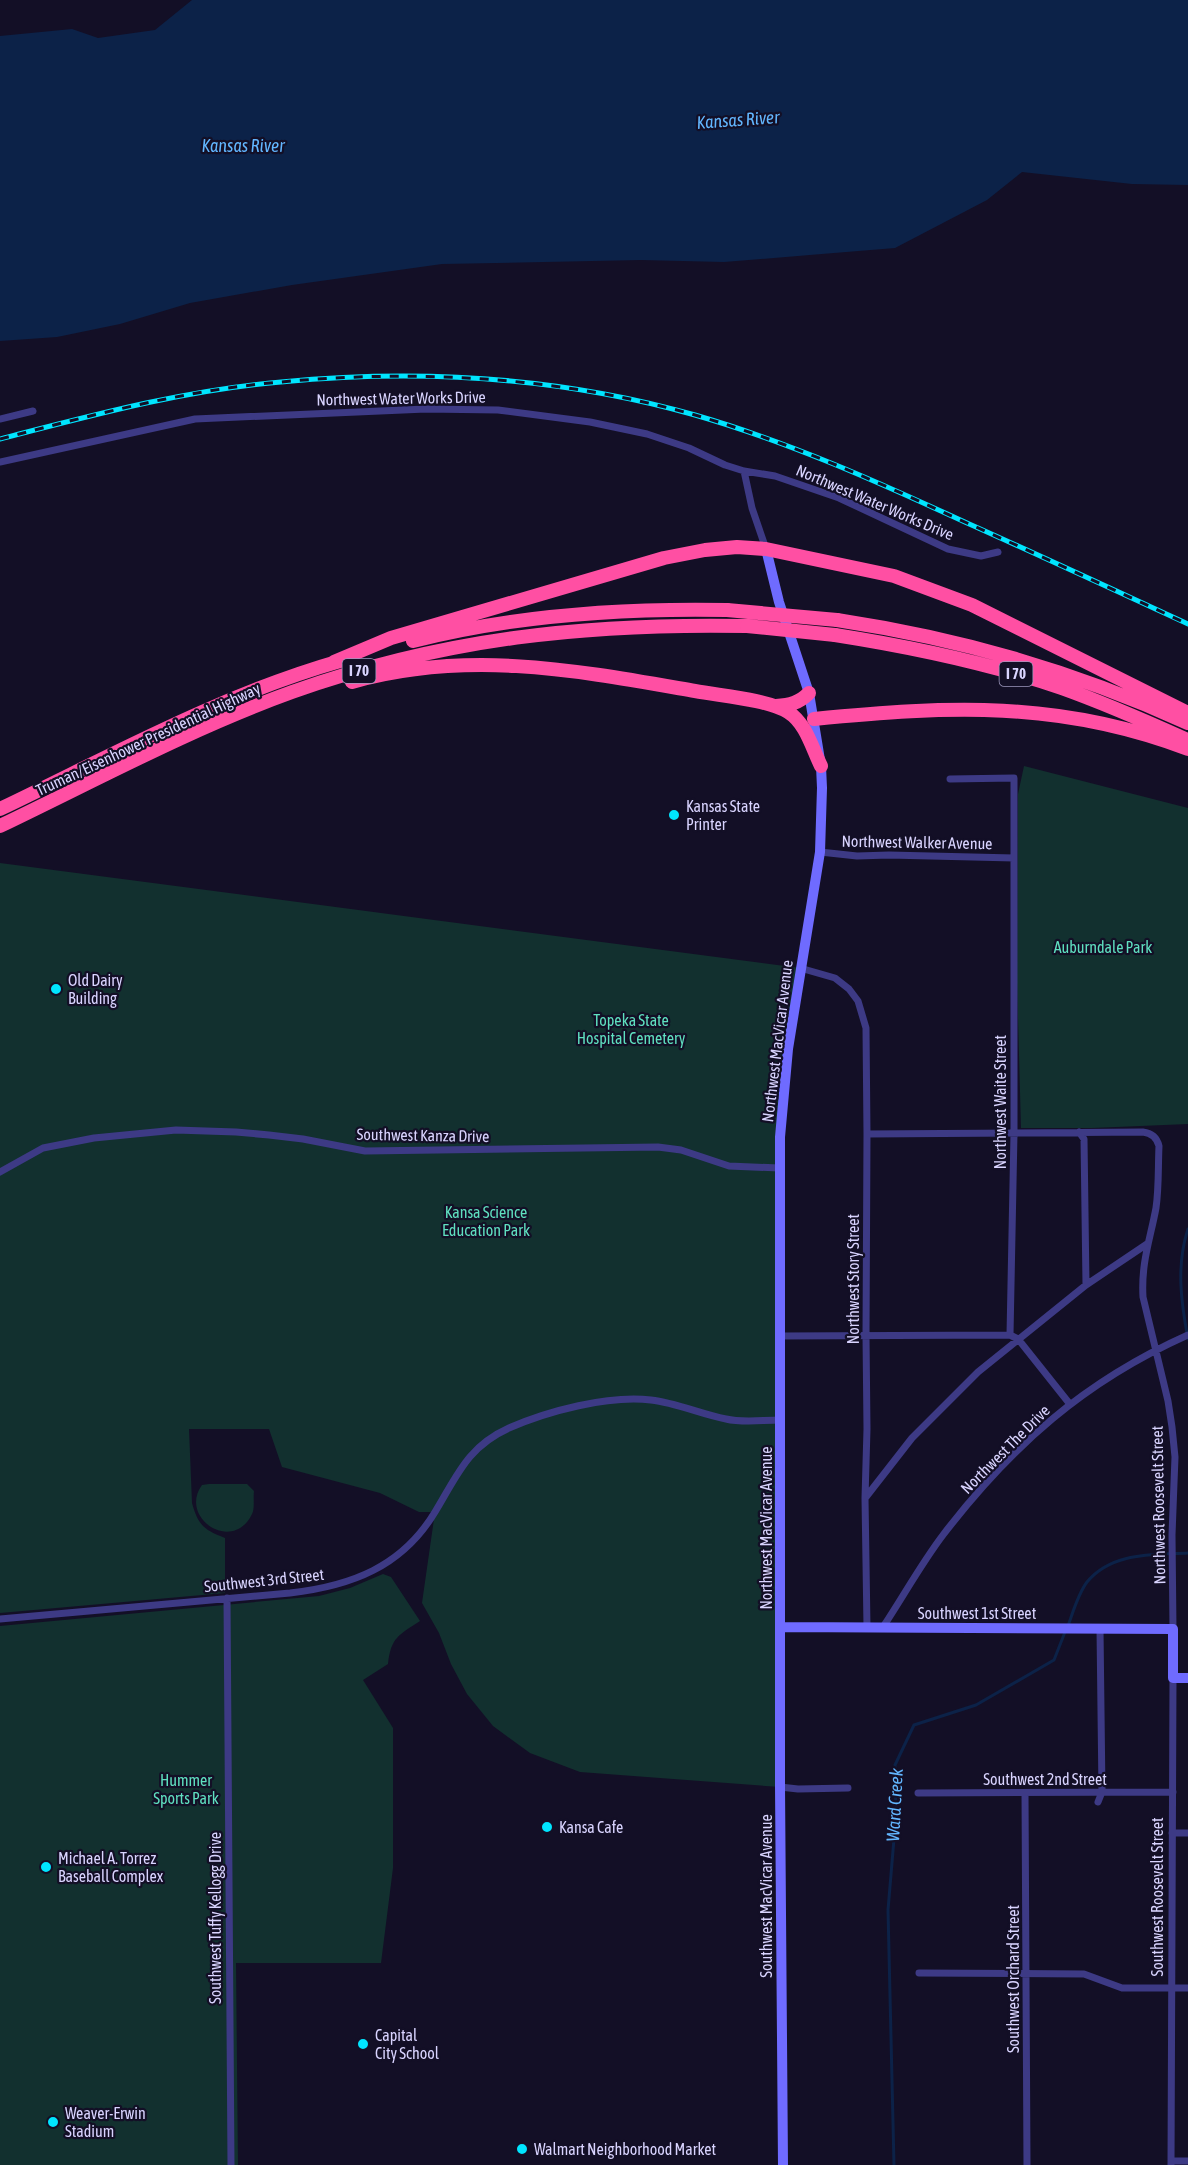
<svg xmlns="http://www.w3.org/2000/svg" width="1188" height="2165" font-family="'Asap Condensed',sans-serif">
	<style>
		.green { fill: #12302f }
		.water { fill: #0c2248 }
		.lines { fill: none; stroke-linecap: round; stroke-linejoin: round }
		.stream { stroke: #0c2248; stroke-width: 3 }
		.street { stroke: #3d3a85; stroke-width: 7 }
		.secondary { stroke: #6f6bff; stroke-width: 10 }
		.highway { stroke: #ff4fa3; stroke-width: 14 }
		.rail-casing { stroke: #00e5ff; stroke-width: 5 }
		.rail { stroke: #130f26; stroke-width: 3; stroke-dasharray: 9; stroke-linecap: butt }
		.highway-bridge { stroke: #ff4fa3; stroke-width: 14 }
		.poi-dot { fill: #00e5ff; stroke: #130f26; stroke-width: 2 }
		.labels { text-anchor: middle; stroke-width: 4.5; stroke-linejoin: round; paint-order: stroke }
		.shield { fill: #130f26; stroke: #9e99be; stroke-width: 1.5 }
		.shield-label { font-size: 15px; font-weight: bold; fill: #d9d4ff }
		.street-label { font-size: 16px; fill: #d9d4ff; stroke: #130f26 }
		.poi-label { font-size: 16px; fill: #d9d4ff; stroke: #130f26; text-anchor: start }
		.park-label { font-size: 16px; fill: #5fe0c0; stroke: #130f26 }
		.water-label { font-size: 18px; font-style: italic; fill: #62b6ff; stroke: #130f26 }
	</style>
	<rect width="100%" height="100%" fill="#130f26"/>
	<!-- green -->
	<path class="green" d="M1024,766L1188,808V1124L1092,1128H1021L1017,982L1018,794Z
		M0,863L800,968L779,1168L780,1787L580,1772L530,1753L493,1726L467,1694L451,1664L439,1633L422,1603L435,1512H419L380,1493L282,1467L269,1429H189L192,1503C198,1525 204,1530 225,1538V1593L0,1613Z
		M209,1484H247L254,1491C253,1498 255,1508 252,1514C233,1554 178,1518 202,1485Z
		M383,1574L391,1577L420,1621C399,1635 391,1637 388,1664L363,1680L393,1728V1868L381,1963H236L238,2165H0V1626L319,1596L350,1588Z"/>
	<!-- water -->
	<path class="water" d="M192,0H1188V185L1132,184L1022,172L987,200L895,248L724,262L641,260L442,264L292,285L190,303L120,324L57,337L0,341V36L72,29L98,38L155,30Z"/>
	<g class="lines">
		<!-- stream -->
		<path class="stream" d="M1188,1229C1176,1265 1181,1302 1188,1339
			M1068,1626C1073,1612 1078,1594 1087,1582C1112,1552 1152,1555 1188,1553
			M894,2165L888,1910L896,1815L895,1765L914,1725L976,1705L1054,1660L1065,1632"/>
		<!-- street -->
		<path class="street" d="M0,419L33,411
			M0,462L195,419L426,409L498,410L590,422L647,434L689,448L725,465L744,471L775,476L839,498L948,549L981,556L998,552
			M744,471L752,508L766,549
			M950,779L1014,778V1133L1010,1335
			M820,852L857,856L889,855L1014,858
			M800,968L835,978L849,989L858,1001L866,1028L867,1134L866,1336L867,1429L865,1498L867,1627
			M1079,1132L1084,1139L1086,1285
			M867,1134L1143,1132C1152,1133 1157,1138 1159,1146C1158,1167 1159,1187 1156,1208C1150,1240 1141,1263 1143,1297L1168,1401L1172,1427L1175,1457L1172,1535L1173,1629
			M0,1172L43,1148L94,1138L176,1130L236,1132L269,1135L303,1139L365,1151L658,1147L681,1150L729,1166L779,1168
			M780,1336L1010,1335L1018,1339L1069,1403
			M866,1497L912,1438L978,1372L1086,1285L1147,1244
			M227,1598L231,2165
			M0,1619L290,1593C351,1586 402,1567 435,1512C457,1476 467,1447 509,1428C548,1411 608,1395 651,1400C677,1403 700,1414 726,1419C743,1423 762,1420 780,1420
			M883,1627C903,1597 921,1564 943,1535C1011,1446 1085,1381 1188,1335
			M780,1787L798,1789L848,1788
			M918,1793L1173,1792
			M1025,1793L1027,2165
			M1098,1802L1102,1792L1100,1629
			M1172,1833H1188
			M919,1973L1084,1974L1122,1988H1188
			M1171,2161H1188
			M1171,2165L1173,1678"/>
		<!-- secondary -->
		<path class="secondary" d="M766,549L779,602L809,693L821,766L822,788L820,852L788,1049L780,1137V1787L783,2165
			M781,1627L1173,1629V1678H1188"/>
		<!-- highway -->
		<path class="highway" d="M837,620C962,639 1073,671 1188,723
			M835,635C912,647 988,663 1062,688C1104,703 1145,721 1185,739
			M413,641C515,615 622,608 727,610
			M334,662L391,638L664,558L705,550L737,547L766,549L894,576L972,605L1188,713
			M352,682C469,649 580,671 695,691C721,696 766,699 788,712C806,723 812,748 821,766
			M776,706C790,705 799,703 809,693
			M814,719C948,706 1059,700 1188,749
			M0,809C111,756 221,695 340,661
			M0,826C96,780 192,728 292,692C444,638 587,623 747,626"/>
		<!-- rail casing -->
		<g class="rail-casing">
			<path id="rail" d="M0,439C93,415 185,390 281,382C418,369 561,377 695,415C789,442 878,482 967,523C1041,556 1114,590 1188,624"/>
		</g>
		<!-- rail -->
		<use href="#rail" class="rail"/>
		<!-- highway-bridge -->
		<path class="highway-bridge" d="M727,610L837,620
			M747,626L835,635"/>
	</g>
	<!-- markers -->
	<g class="poi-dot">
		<circle cx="674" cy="815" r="6"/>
		<circle cx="56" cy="989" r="6"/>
		<circle cx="547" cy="1827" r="6"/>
		<circle cx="46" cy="1867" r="6"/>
		<circle cx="363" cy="2044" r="6"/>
		<circle cx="53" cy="2122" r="6"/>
		<circle cx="522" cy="2149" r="6"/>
	</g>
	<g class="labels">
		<!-- shield labels -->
		<g class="shield">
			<rect x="342.5" y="659" width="33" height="24" rx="4.5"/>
			<rect x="999.5" y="662" width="33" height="24" rx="4.5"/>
		</g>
		<g class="shield-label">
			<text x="359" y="676">I 70</text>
			<text x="1016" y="679">I 70</text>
		</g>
		<!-- street labels -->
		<g class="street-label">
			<text transform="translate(401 398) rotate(-1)" y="6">Northwest Water Works Drive</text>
			<text transform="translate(875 502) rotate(23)" y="6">Northwest Water Works Drive</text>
			<text transform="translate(148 739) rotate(-25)" y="6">Truman/Eisenhower Presidential Highway</text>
			<text transform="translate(917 842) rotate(1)" y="6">Northwest Walker Avenue</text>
			<text transform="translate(777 1041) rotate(-83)" y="6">Northwest MacVicar Avenue</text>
			<text transform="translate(1000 1102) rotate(-90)" y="6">Northwest Waite Street</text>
			<text transform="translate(423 1135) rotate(1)" y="6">Southwest Kanza Drive</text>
			<text transform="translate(853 1279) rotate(-90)" y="6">Northwest Story Street</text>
			<text transform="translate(1005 1449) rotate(-45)" y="6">Northwest The Drive</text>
			<text transform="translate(1158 1505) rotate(-91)" y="6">Northwest Roosevelt Street</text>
			<text transform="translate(766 1528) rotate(-90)" y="6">Northwest MacVicar Avenue</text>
			<text transform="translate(264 1580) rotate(-6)" y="6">Southwest 3rd Street</text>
			<text x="977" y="1619">Southwest 1st Street</text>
			<text x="1045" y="1785">Southwest 2nd Street</text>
			<text transform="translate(766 1896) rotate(-90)" y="6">Southwest MacVicar Avenue</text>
			<text transform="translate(1157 1897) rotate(-90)" y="6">Southwest Roosevelt Street</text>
			<text transform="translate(215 1918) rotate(-90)" y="6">Southwest Tuffy Kellogg Drive</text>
			<text transform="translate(1013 1979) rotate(-90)" y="6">Southwest Orchard Street</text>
		</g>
		<!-- poi labels -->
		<g class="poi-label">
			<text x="686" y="812">Kansas State<tspan x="686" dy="18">Printer</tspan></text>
			<text x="68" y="986">Old Dairy<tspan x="68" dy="18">Building</tspan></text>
			<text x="559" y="1833">Kansa Cafe</text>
			<text x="58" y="1864">Michael A. Torrez<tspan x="58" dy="18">Baseball Complex</tspan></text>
			<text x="375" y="2041">Capital<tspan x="375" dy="18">City School</tspan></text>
			<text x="65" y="2119">Weaver-Erwin<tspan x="65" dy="18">Stadium</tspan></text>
			<text x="534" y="2155">Walmart Neighborhood Market</text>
		</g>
		<!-- park labels -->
		<g class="park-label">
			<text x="1103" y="953">Auburndale Park</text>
			<text x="631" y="1026">Topeka State<tspan x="631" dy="18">Hospital Cemetery</tspan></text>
			<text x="486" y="1218">Kansa Science<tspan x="486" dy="18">Education Park</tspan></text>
			<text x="186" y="1786">Hummer<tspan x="186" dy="18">Sports Park</tspan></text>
		</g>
		<!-- water labels -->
		<g class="water-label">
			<text transform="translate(738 120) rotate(-4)" y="6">Kansas River</text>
			<text x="243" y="152">Kansas River</text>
			<text transform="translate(895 1805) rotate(-87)" y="6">Ward Creek</text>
		</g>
	</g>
</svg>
